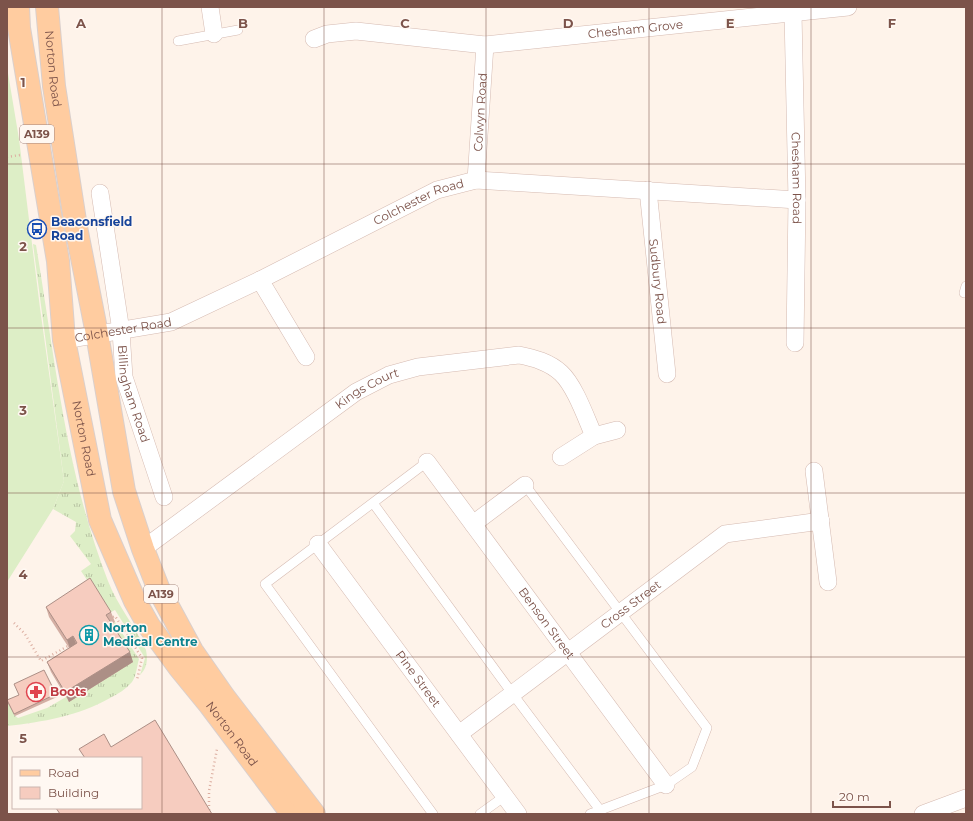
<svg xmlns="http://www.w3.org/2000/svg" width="973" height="821" font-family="Montserrat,sans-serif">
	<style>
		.grass { fill: url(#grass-tufts) }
		.garden { fill: #ddeec6 }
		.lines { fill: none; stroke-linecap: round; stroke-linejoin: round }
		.lane-casing { stroke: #d5bab1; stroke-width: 10 }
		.street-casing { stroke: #d5bab1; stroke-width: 18 }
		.primary-casing { stroke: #dacfcc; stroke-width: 24 }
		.path { stroke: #dcaea1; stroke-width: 2.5; stroke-dasharray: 1 3; stroke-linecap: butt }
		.lane { stroke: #fff; stroke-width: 9 }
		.street { stroke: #fff; stroke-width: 17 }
		.primary { stroke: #ffcca0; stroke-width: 22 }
		.wall { fill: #d4afa4 }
		.shaded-wall { fill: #ac8f86 }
		.building { fill: #f6ccbf; stroke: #ac8f86 }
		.grid { fill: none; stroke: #7c534a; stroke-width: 1; stroke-opacity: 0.55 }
		.labels { text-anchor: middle; stroke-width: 3; stroke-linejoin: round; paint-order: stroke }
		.shield { fill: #fff8f2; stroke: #a3847c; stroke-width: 1 }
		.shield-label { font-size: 11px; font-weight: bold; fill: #7c534a }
		.street-label { font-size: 12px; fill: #7c534a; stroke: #fff8f2 }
		.transit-label { font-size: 12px; font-weight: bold; fill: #164399; stroke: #fff8f2; text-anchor: start }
		.culture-label { font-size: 12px; font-weight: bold; fill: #0d838f; stroke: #fff8f2; text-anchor: start }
		.health-label { font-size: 12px; font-weight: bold; fill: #be3a42; stroke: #fff8f2; text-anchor: start }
		.grid-label { font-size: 13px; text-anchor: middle; font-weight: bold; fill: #7c534a; stroke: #fff8f2; stroke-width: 3; stroke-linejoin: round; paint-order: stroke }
	</style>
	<defs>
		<pattern id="grass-tufts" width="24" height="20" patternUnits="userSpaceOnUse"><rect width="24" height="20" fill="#ddeec6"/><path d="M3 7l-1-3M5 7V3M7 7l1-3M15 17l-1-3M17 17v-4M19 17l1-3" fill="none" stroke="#b8c3a3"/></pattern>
	</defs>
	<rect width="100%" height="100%" fill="#fef3ea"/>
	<!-- grass -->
	<path class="grass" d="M33,244L36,245C55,358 66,474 108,581C117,605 135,626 146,650C148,660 147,668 140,675L145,658L115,610L109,613L81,571L91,564L70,536L75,531L76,522L53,509L64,481Z
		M115,622L139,659C137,666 136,677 132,682C126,689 118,694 110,698C78,716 43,722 7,726V703H8L15,716L18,718L47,708L66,697L69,702L110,625Z"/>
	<!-- garden -->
	<path class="garden" d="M7,73H8L19,139L40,308L64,481L53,509L7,582Z"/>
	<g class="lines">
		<!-- lane casing -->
		<g class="lane-casing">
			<path id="lane" d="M178,41L238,30
				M964,293L966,286
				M427,462L265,584L433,814
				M525,485L707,728L692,767L666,785L590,814
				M373,503L512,693L600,810
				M480,814L505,796"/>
		</g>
		<!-- street casing -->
		<g class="street-casing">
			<g id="street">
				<path d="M210,7L214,34"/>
				<path id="s1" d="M793,13L797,200L795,343"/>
				<path id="s2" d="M314,39L327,34L356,31L485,45L848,7"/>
				<path id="s3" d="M476,180L485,45"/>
				<path id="s4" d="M648,190L667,374"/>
				<path id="s5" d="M100,193L121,331L124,377L164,497"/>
				<path d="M260,280L306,357"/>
				<path id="s6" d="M64,340L171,322L260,280L437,190L476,180L797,200"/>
				<path d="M561,457L594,436L617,430"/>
				<path id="s7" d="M427,462L666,785"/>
				<path d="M814,471L828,582"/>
				<path d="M473,524L525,485"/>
				<path id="s8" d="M318,544L518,814"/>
				<path id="s9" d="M143,549L356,392L389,375L418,367L519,355C534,358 549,362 561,373C575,386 586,418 594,436"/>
				<path id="s10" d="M459,734L725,534L821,521"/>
				<path d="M923,814L966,798"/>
			</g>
		</g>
		<!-- primary casing -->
		<g class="primary-casing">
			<g id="primary">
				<path id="s11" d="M18,7L19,28L58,261L64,340L100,520L135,601L149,626L179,667L210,705L292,814"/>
				<path id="s12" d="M47,7L54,86L76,227L97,334L124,491L143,549L159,590L192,651L224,697L314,814"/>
			</g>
		</g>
		<!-- path -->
		<path class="path" d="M7,157L20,155
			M113,617L115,616L142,658L137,680
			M14,623L25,634L41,661L68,646
			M209,814V791L217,749"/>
		<!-- lane -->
		<use href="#lane" class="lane"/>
		<!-- street -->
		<use href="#street" class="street"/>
		<!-- primary -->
		<use href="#primary" class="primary"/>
	</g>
	<!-- wall -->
	<path class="wall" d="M46,607L111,612L115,622L112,624L133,662L69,702L51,672L47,662L69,648L49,617Z
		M56,694L57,697L15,716L8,703Z"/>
	<!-- shaded-wall -->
	<path class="shaded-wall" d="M73,636L77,646L71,651L67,640Z
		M130,652L133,662L69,702L65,692Z"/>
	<!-- building -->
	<path class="building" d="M90,578L111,612L106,615L130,652L65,692L47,662L77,643L73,636L67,640L46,607Z
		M44,670L56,694L14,714L7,700L19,695L14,684Z
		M155,720L212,814H60L56,808H141V758H85L79,749L104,734L111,747Z"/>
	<!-- grid -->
	<path class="grid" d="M162,7V814M324,7V814M486,7V814M649,7V814M811,7V814M7,164H966M7,328H966M7,493H966M7,657H966"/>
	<!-- icons -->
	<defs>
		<g id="bus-ring" transform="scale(1)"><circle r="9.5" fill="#fff8f2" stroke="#1a4fb4" stroke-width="1.5"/><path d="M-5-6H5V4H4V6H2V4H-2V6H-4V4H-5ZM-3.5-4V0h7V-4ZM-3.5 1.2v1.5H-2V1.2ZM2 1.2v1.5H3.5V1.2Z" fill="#1a4fb4"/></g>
		<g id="building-ring" transform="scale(1)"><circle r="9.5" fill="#fff8f2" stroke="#0f9aa8" stroke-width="1.5"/><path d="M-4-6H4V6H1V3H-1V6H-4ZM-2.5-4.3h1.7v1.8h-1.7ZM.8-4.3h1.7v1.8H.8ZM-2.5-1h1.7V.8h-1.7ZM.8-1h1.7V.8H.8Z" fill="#0f9aa8"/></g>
		<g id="pharmacy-ring" transform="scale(1)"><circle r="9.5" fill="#fff8f2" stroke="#e0444e" stroke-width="1.5"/><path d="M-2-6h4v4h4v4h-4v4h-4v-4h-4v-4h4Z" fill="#e0444e"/></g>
	</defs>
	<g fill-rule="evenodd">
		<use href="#bus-ring" x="37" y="229"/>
		<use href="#building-ring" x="89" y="635"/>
		<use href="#pharmacy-ring" x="36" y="692"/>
	</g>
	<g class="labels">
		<!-- shield labels -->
		<g class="shield">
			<rect x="20" y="125" width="34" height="18" rx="3"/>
			<rect x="144" y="585" width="34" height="18" rx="3"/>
		</g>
		<g class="shield-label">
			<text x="37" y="138">A139</text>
			<text x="161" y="598">A139</text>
		</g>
		<!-- street labels -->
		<g class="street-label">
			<text dy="4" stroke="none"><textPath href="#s2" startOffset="324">Chesham Grove</textPath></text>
			<text dy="4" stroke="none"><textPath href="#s12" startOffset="62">Norton Road</textPath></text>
			<text dy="4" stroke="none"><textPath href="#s3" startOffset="68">Colwyn Road</textPath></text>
			<text dy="4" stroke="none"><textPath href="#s1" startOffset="165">Chesham Road</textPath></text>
			<text dy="4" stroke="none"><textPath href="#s6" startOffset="384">Colchester Road</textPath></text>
			<text dy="4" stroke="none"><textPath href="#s4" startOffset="92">Sudbury Road</textPath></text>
			<text dy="4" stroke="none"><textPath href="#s6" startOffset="60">Colchester Road</textPath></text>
			<text dy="4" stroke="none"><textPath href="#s9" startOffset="276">Kings Court</textPath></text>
			<text dy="4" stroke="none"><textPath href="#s5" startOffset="204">Billingham Road</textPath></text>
			<text dy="4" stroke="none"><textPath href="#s11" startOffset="437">Norton Road</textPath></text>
			<text dy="4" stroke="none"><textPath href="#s10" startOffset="215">Cross Street</textPath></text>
			<text dy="4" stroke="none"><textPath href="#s7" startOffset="201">Benson Street</textPath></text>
			<text dy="4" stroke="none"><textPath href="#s8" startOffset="168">Pine Street</textPath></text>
			<text dy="4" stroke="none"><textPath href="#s11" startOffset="773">Norton Road</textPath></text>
		</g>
		<!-- transit labels -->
		<g class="transit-label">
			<text x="51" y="226">Beaconsfield<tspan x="51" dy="14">Road</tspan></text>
		</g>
		<!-- culture labels -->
		<g class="culture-label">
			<text x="103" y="632">Norton<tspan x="103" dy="14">Medical Centre</tspan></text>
		</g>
		<!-- health labels -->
		<g class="health-label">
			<text x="50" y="696">Boots</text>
		</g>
	</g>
	<g class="grid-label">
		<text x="81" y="28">A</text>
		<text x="243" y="28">B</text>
		<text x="405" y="28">C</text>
		<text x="568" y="28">D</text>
		<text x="730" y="28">E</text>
		<text x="892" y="28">F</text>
		<text x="23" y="87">1</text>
		<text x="23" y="251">2</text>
		<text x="23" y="415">3</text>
		<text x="23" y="579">4</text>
		<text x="23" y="743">5</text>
	</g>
	<!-- border -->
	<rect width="973" height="821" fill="none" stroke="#7c534a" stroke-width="16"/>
	<!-- legend -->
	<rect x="12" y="757" width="130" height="52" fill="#fff8f2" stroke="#cbb6af"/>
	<rect x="20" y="770" width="20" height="6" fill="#ffcca0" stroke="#cbb6af"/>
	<text x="48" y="777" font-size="12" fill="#7c534a">Road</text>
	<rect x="20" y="787" width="20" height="12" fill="#f6ccbf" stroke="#cbb6af"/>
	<text x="48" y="797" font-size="12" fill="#7c534a">Building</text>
	<!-- scale -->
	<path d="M833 801v6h57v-6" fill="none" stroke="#7c534a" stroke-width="2"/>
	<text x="839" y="801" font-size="12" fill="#7c534a" stroke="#fff8f2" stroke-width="3" paint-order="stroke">20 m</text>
</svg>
